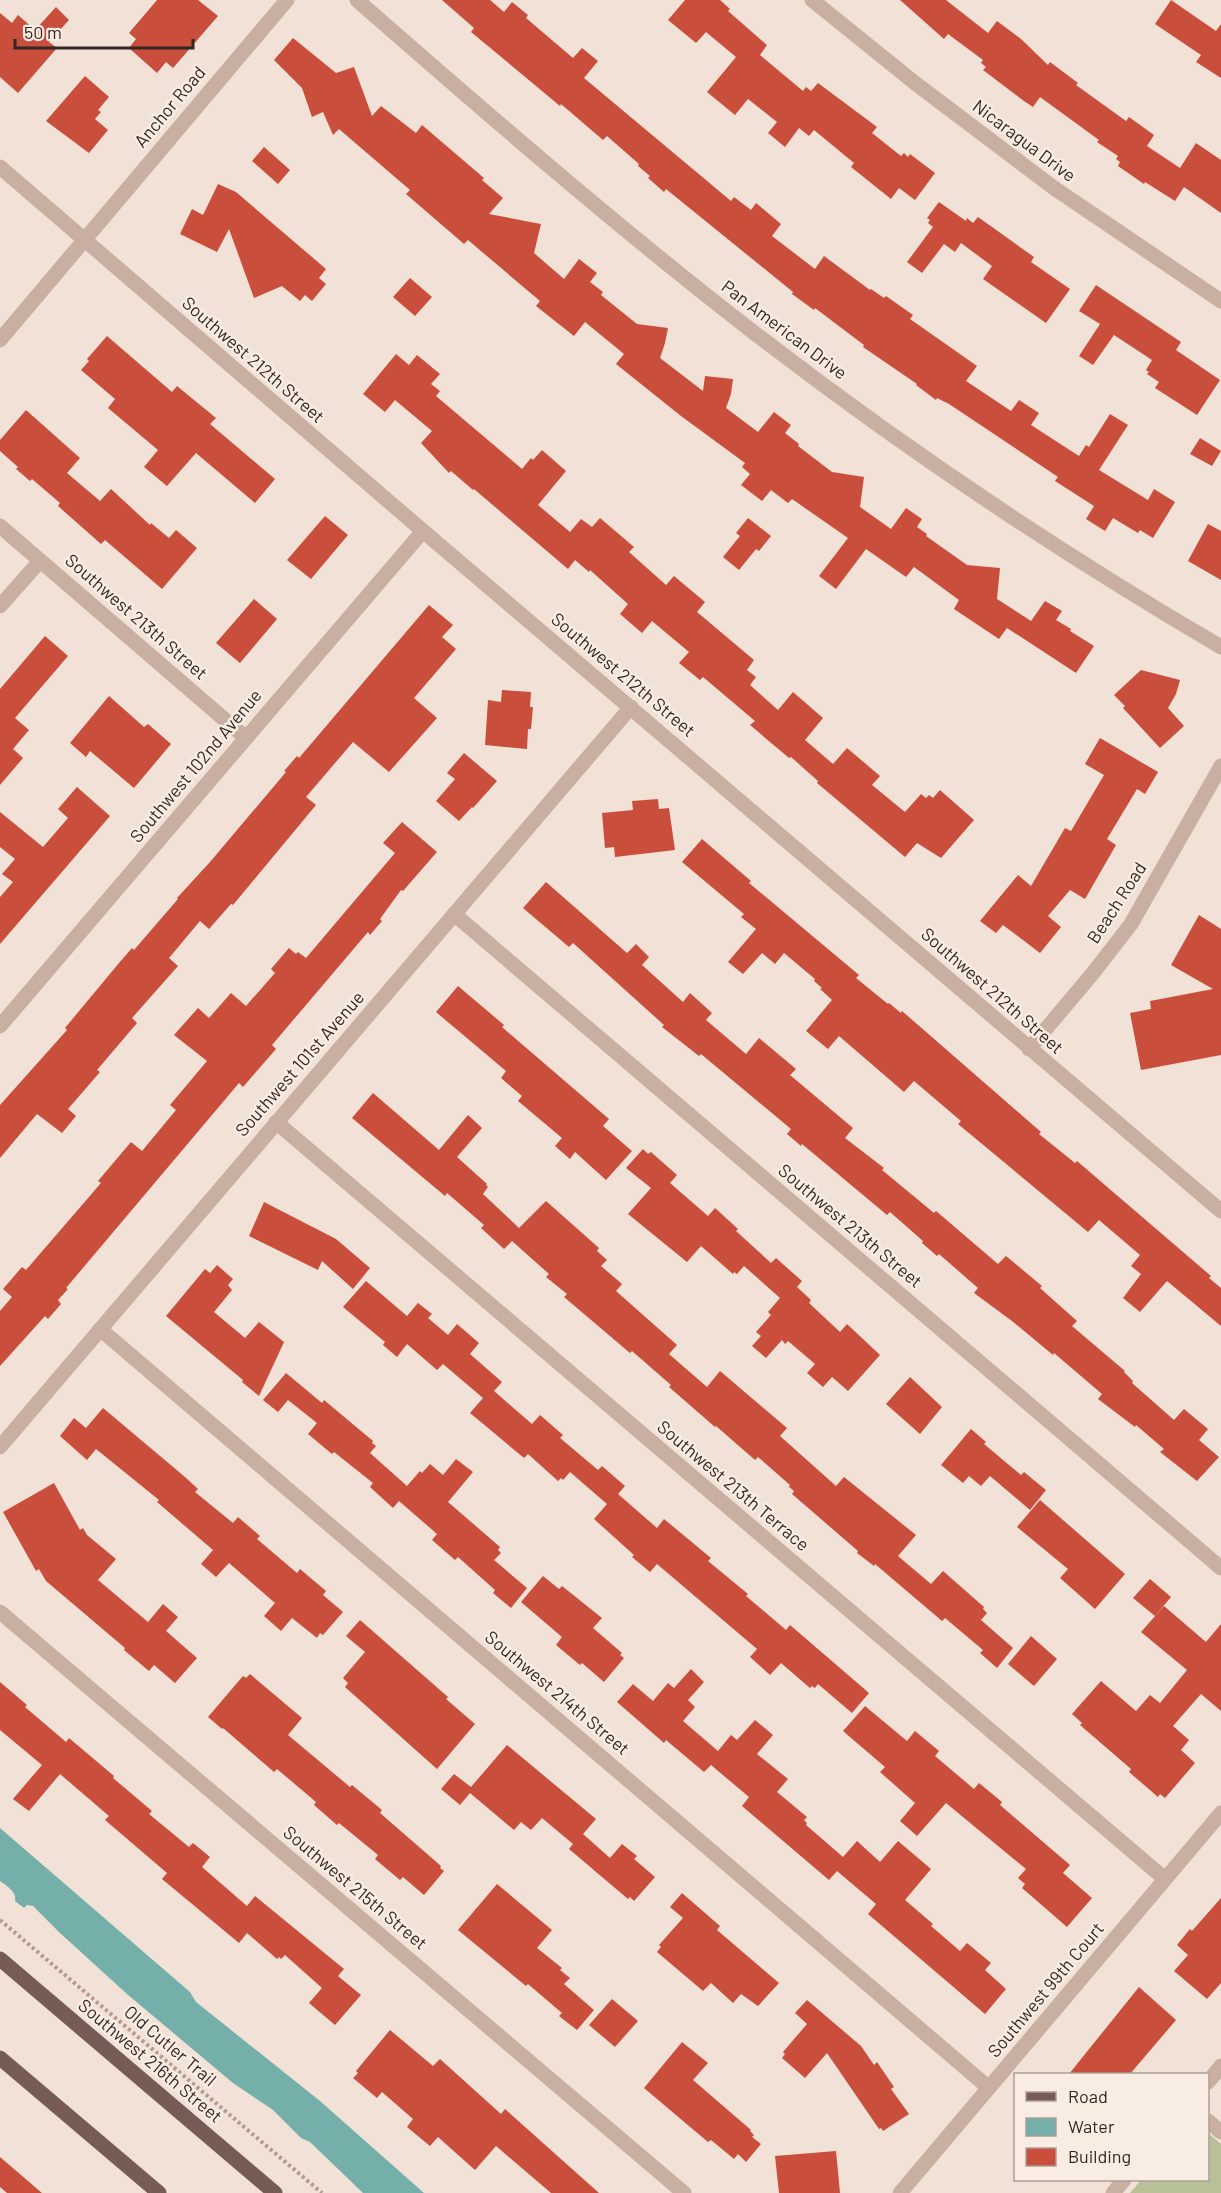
<svg xmlns="http://www.w3.org/2000/svg" width="1221" height="2193" font-family="Barlow,sans-serif">
	<style>
		.green { fill: #b7c096 }
		.water { fill: #75afaa }
		.building { fill: #c94e3c }
		.lines { fill: none; stroke-linecap: round; stroke-linejoin: round }
		.path { stroke: #b5998d; stroke-width: 4; stroke-dasharray: 3 3; stroke-linecap: butt }
		.minor { stroke: #c9afa2; stroke-width: 15 }
		.major { stroke: #765c55; stroke-width: 15 }
		.labels { text-anchor: middle; stroke-width: 5; stroke-linejoin: round; paint-order: stroke }
		.street-label { font-size: 18px; fill: #332825; stroke: #f9ece2 }
	</style>
	<rect width="100%" height="100%" fill="#f1e1d6"/>
	<!-- green -->
	<path class="green" d="M1208,2133L1221,2144V2193H1130L1141,2180H1208Z"/>
	<!-- water -->
	<path class="water" d="M0,1828L190,1992L196,2002L320,2101L424,2193H363L310,2142L301,2138L273,2110L233,2083L127,1994L60,1933L33,1906L27,1905L24,1908L15,1901C17,1892 7,1886 0,1881Z"/>
	<!-- building -->
	<path class="building" d="M157,0H198L218,16L173,68L166,62L157,73L129,48L136,39L129,33Z
		M442,0H490L504,12L512,2L528,15L526,18L573,58L582,48L598,61L584,78L731,201L734,197L751,210L756,203L781,224L772,236L815,269L824,256L870,290L871,289L884,298L886,296L913,315L910,319L977,366L966,381L1011,411L1019,400L1039,413L1031,425L1079,456L1086,445L1089,447L1110,414L1128,425L1099,470L1148,500L1154,489L1175,502L1153,538L1140,530L1138,533L1113,518L1105,531L1086,519L1094,506L1055,481L1058,477L1003,440L949,404L937,398L936,400L916,385L917,384L863,347L864,345L815,308L814,310L792,294L793,292L666,189L664,192L648,178L650,176L638,166L639,164L607,136L603,140L561,104L560,106L494,51L471,32L474,28Z
		M685,0H720L730,9L728,11L767,45L760,55L803,91L806,87L811,91L818,83L877,127L872,133L901,156L904,153L908,157L910,154L935,173L915,200L899,188L891,199L851,167L854,163L814,130L809,136L799,128L785,147L768,133L777,122L748,99L735,115L707,92L736,57L706,32L696,43L668,20Z
		M900,0H946L988,33L997,21L1021,39L1048,65L1050,62L1078,83L1076,85L1126,121L1129,117L1154,135L1147,146L1180,168L1196,143L1221,160V213L1184,187L1175,201L1145,182L1144,184L1118,166L1120,162L1116,159L1118,156L1097,142L1099,140L1040,97L1033,107L1024,101L983,70L986,67L981,63L983,60L948,34L944,39Z
		M1171,0L1216,31L1221,24V78L1196,62L1201,55L1155,24Z
		M56,7L69,20L49,42L57,48L18,93L0,77V13L12,23L18,15L35,30Z
		M293,38L336,73L354,67L372,116L381,106L416,133L422,125L484,178L482,180L503,198L489,214L541,224L534,253L564,279L579,259L597,273L590,282L603,292L601,295L637,324L668,328L665,343L660,358L703,391L705,376L733,379L731,394L726,408L758,432L774,412L791,425L785,433L799,444L798,446L832,472L864,477L860,507L891,529L906,508L922,519L917,527L927,534L926,536L967,565L1000,568L997,599L1031,621L1045,601L1062,611L1056,620L1071,629L1070,631L1094,646L1076,673L1007,628L999,639L954,609L959,600L914,567L906,577L866,549L836,589L819,576L848,538L792,499L788,503L771,490L762,501L741,485L750,474L742,467L745,463L681,416L616,364L624,354L585,322L574,336L536,306L540,301L468,240L464,244L406,194L410,190L339,129L333,135L323,112L312,117L302,88L274,60Z
		M85,76L109,97L98,110L101,112L95,119L108,130L89,153L46,121Z
		M264,147L290,170L278,184L252,161Z
		M218,184L236,192L326,269L319,278L326,284L312,301L305,295L300,301L282,286L254,298L229,229L217,252L180,234L192,209L203,215Z
		M939,202L966,221L967,218L973,223L978,217L1034,257L1031,262L1070,289L1046,323L983,279L992,266L961,243L955,252L944,244L922,273L907,262L933,227L928,223L930,220L927,218Z
		M410,278L432,297L415,316L393,297Z
		M1096,285L1181,342L1176,350L1220,380L1197,415L1155,388L1159,382L1147,374L1149,372L1146,370L1152,360L1114,335L1093,365L1079,356L1100,324L1079,311Z
		M107,336L172,392L177,386L216,418L210,424L275,479L255,503L196,453L167,486L144,467L158,450L108,408L115,399L81,370L89,361L87,359Z
		M396,354L409,365L417,355L440,374L431,384L440,391L436,396L522,469L531,458L533,460L542,450L566,471L538,505L570,532L581,519L592,527L600,518L634,547L629,552L666,585L674,576L705,602L697,612L754,660L747,670L756,677L750,685L778,710L793,692L823,718L805,740L833,764L847,748L880,776L872,785L905,812L921,794L926,798L929,795L933,798L940,790L974,820L941,858L917,843L905,857L817,783L818,781L791,757L789,758L750,725L755,721L703,677L700,680L679,663L689,652L652,621L642,633L620,614L628,604L590,570L589,572L575,560L568,569L474,489L473,490L451,471L449,473L421,443L432,431L395,400L385,412L363,394Z
		M26,410L80,458L67,473L100,501L111,489L150,525L151,523L169,538L176,530L197,548L162,589L105,540L101,544L58,506L60,503L32,479L30,481L16,469L18,467L0,451V440Z
		M1200,438L1221,451L1212,466L1190,454Z
		M325,516L348,535L311,579L287,560Z
		M748,518L771,536L759,551L756,549L739,570L723,557L740,536L736,533Z
		M1208,524L1221,531V580L1188,561Z
		M254,599L277,619L240,663L216,643Z
		M429,605L453,625L442,637L456,649L414,698L437,718L389,772L353,742L306,797L316,805L233,905L231,904L209,929L200,921L169,958L178,966L132,1018L137,1023L97,1070L100,1072L68,1109L76,1116L62,1133L37,1114L0,1158V1105L67,1030L65,1028L119,963L132,948L134,950L178,899L177,898L210,862L286,772L284,771L297,756L299,758Z
		M45,636L68,656L15,718L29,730L13,749L23,758L0,785V689Z
		M1141,670L1180,680L1176,694L1168,708L1184,726L1160,748L1123,708L1125,706L1114,695Z
		M502,690L531,692L530,707H533L531,729H528L527,749L485,745L488,700L501,702Z
		M109,696L144,727L148,724L171,744L134,788L90,751L86,757L70,743Z
		M1100,738L1158,772L1145,794L1137,789L1107,839L1116,845L1085,899L1070,890L1048,916L1061,927L1040,953L1003,925L996,933L980,921L1018,875L1031,886L1065,828L1071,831L1104,775L1085,764Z
		M464,753L497,781L473,808L472,807L459,821L436,801L455,779L447,773Z
		M77,787L110,816L0,944V897L13,882L2,874L15,859L0,847V812L43,847L68,818L58,809Z
		M658,799L659,809L669,808L675,850L615,857L614,847L605,848L602,813L633,810L632,801Z
		M402,822L437,852L403,891L401,890L380,919L382,921L370,935L368,932L272,1045L276,1049L243,1087L239,1083L66,1288L68,1289L58,1300L61,1304L48,1319L45,1316L0,1366V1311L12,1297L3,1289L22,1267L26,1270L101,1183L98,1181L131,1142L142,1151L176,1110L170,1105L207,1061L174,1035L198,1008L209,1018L231,993L246,1006L275,973L271,969L289,948L296,954L298,952L306,958L395,853L383,843Z
		M702,839L751,881L749,883L859,975L856,978L888,1004L889,1003L901,1013L902,1011L1041,1132L1039,1134L1075,1163L1077,1161L1211,1276L1209,1278L1221,1288V1326L1167,1281L1140,1312L1123,1298L1141,1274L1131,1266L1140,1255L1099,1220L1088,1232L958,1124L961,1121L914,1081L904,1092L839,1036L828,1049L806,1031L832,1000L820,989L822,988L814,981L815,979L784,953L775,964L762,953L743,974L728,962L756,929L741,917L744,914L682,862Z
		M546,882L627,953L636,944L649,957L642,965L683,1002L690,993L712,1013L706,1020L746,1054L759,1038L796,1069L790,1075L853,1128L845,1138L884,1168L882,1170L934,1213L936,1211L998,1264L1006,1256L1042,1286L1040,1288L1077,1321L1072,1326L1125,1371L1124,1372L1133,1381L1132,1383L1174,1420L1184,1409L1208,1429L1199,1440L1219,1457L1197,1481L1160,1452L1164,1449L1136,1425L1135,1427L1098,1399L1102,1394L1054,1353L1053,1355L1012,1321L974,1293L978,1288L939,1254L937,1256L929,1249L922,1243L923,1241L890,1212L887,1215L802,1144L801,1146L787,1134L791,1129L701,1054L699,1056L662,1027L664,1025L573,943L569,947L523,908Z
		M1199,915L1221,929V1055L1141,1070L1130,1013L1151,1009L1150,1001L1213,989L1171,965Z
		M458,986L504,1025L502,1027L609,1119L603,1126L632,1151L606,1180L575,1152L570,1159L555,1146L562,1138L518,1101L522,1096L501,1078L506,1071L436,1012Z
		M373,1093L439,1150L468,1115L482,1128L457,1157L487,1184L486,1185L488,1187L483,1194L519,1228L546,1201L599,1248L597,1251L607,1260L601,1266L622,1284L616,1291L677,1345L669,1354L707,1387L720,1371L787,1428L780,1436L836,1486L844,1477L916,1535L898,1556L931,1584L943,1571L984,1607L983,1609L987,1613L981,1620L1013,1648L997,1668L980,1653L983,1650L945,1618L942,1621L875,1564L874,1566L857,1553L858,1551L792,1494L794,1491L789,1487L790,1485L758,1457L755,1460L716,1426L715,1427L669,1387L671,1385L632,1351L630,1353L564,1297L567,1294L546,1277L549,1274L512,1241L504,1249L481,1228L484,1225L447,1193L445,1196L352,1118Z
		M643,1149L648,1154L651,1152L677,1175L670,1183L708,1216L715,1208L738,1229L736,1231L771,1263L776,1258L802,1281L797,1287L811,1300L809,1303L840,1332L847,1324L880,1355L848,1391L832,1377L823,1387L807,1373L815,1364L788,1341L785,1344L782,1340L766,1358L752,1346L761,1336L756,1332L771,1315L768,1312L780,1298L744,1266L737,1274L734,1272L733,1274L701,1246L687,1262L628,1214L651,1188L626,1168Z
		M264,1202L336,1239L370,1268L353,1289L322,1261L318,1270L249,1236Z
		M217,1265L233,1279L228,1285L232,1290L214,1312L245,1338L259,1322L284,1342L259,1396L242,1382L243,1380L166,1316L205,1269L210,1273Z
		M366,1281L407,1316L418,1303L432,1314L428,1318L448,1335L457,1324L479,1343L470,1354L502,1382L494,1391L532,1424L540,1415L563,1435L560,1438L598,1470L602,1466L625,1486L618,1494L657,1528L664,1519L711,1558L708,1561L748,1594L746,1596L786,1630L790,1625L869,1693L852,1713L818,1684L815,1688L812,1686L810,1688L781,1663L770,1675L750,1657L757,1649L657,1564L650,1572L632,1557L634,1555L594,1519L607,1504L570,1472L563,1480L561,1478L558,1481L528,1454L524,1458L470,1413L483,1398L443,1364L437,1370L407,1344L397,1357L383,1345L385,1342L343,1307Z
		M286,1373L322,1403L324,1400L373,1441L372,1443L376,1446L370,1453L407,1486L420,1471L422,1473L430,1464L443,1475L456,1459L473,1472L448,1502L500,1547L498,1550L501,1553L494,1560L527,1588L511,1608L493,1593L495,1590L458,1557L455,1560L432,1540L437,1534L399,1501L393,1508L370,1487L373,1483L334,1452L332,1454L308,1434L317,1423L288,1400L278,1412L263,1400Z
		M910,1377L942,1407L920,1434L886,1404Z
		M103,1408L185,1477L198,1489L195,1492L233,1523L238,1517L260,1536L257,1539L297,1573L300,1569L326,1591L323,1595L343,1612L323,1635L320,1633L317,1638L292,1618L281,1631L264,1616L275,1603L229,1563L216,1577L201,1564L213,1550L157,1502L159,1500L96,1449L87,1460L60,1436L74,1418L86,1428Z
		M971,1429L986,1442L984,1444L1021,1475L1024,1472L1046,1490L1030,1510L990,1476L981,1486L969,1476L963,1483L941,1465Z
		M54,1483L80,1530L83,1528L87,1535L116,1559L98,1580L148,1622L163,1604L178,1617L166,1631L197,1658L175,1683L154,1665L149,1671L124,1650L125,1648L46,1581L39,1569L36,1571L3,1512Z
		M1040,1500L1125,1574L1095,1609L1060,1578L1068,1569L1017,1527Z
		M543,1576L559,1589L562,1586L602,1618L593,1628L622,1653L620,1655L624,1658L604,1682L582,1663L580,1665L556,1645L562,1637L521,1602Z
		M1150,1579L1171,1597L1155,1616L1133,1598Z
		M1164,1606L1206,1642L1221,1624V1711L1201,1694L1173,1726L1189,1740L1181,1750L1195,1763L1165,1798L1160,1794L1158,1797L1129,1772L1131,1769L1080,1725L1082,1723L1072,1714L1101,1681L1136,1711L1150,1695L1160,1703L1187,1670L1141,1632Z
		M360,1620L448,1697L446,1699L475,1724L437,1769L345,1687L348,1683L343,1678L365,1652L346,1636Z
		M1031,1636L1057,1659L1034,1686L1008,1664Z
		M691,1669L704,1682L688,1700L695,1707L683,1721L718,1751L731,1735L737,1740L755,1720L773,1735L757,1754L788,1779L777,1792L807,1817L804,1820L807,1823L806,1825L843,1857L857,1841L880,1862L898,1841L931,1869L905,1900L933,1924L931,1926L960,1951L967,1943L991,1963L985,1970L1006,1989L985,2014L868,1914L876,1904L837,1871L829,1880L742,1806L749,1797L711,1765L704,1772L666,1740L664,1743L617,1702L633,1684L653,1701L668,1683L674,1688Z
		M250,1674L302,1718L288,1735L350,1787L352,1785L382,1810L380,1813L441,1866L440,1868L444,1871L424,1895L403,1877L400,1880L375,1859L378,1855L339,1823L337,1825L314,1805L316,1802L277,1769L274,1772L223,1728L222,1729L208,1717L243,1676L246,1678Z
		M0,1682L27,1705L25,1707L66,1742L69,1738L114,1776L113,1778L152,1811L149,1814L189,1847L193,1843L210,1857L202,1867L247,1906L255,1896L344,1969L338,1976L361,1995L335,2025L309,2003L322,1988L285,1955L281,1959L279,1957L277,1959L247,1933L239,1943L162,1879L167,1873L105,1820L109,1816L60,1774L29,1811L13,1799L42,1765L0,1730Z
		M865,1706L907,1741L915,1731L939,1751L935,1756L974,1789L979,1783L1002,1802L1000,1805L1070,1865L1063,1873L1092,1898L1067,1927L1022,1888L1025,1884L1018,1878L1026,1869L946,1803L917,1836L900,1821L915,1803L880,1772L885,1767L843,1731Z
		M507,1745L596,1819L583,1834L610,1858L622,1844L637,1856L634,1859L655,1877L634,1901L630,1897L628,1899L569,1849L573,1844L542,1818L531,1830L521,1822L514,1830L470,1793L460,1805L441,1789L454,1774L471,1787Z
		M497,1884L552,1930L537,1948L562,1968L560,1970L570,1978L564,1984L594,2010L577,2030L559,2016L562,2013L528,1984L526,1986L458,1930Z
		M682,1893L720,1926L717,1930L779,1983L758,2006L741,1994L733,2003L711,1983L703,1991L657,1952L661,1947L659,1945L683,1918L670,1907Z
		M1221,1898V1983L1207,1999L1174,1971L1188,1955L1177,1945L1190,1929L1192,1931Z
		M1139,1987L1176,2020L1130,2074H1069Z
		M612,1999L638,2021L615,2047L589,2025Z
		M807,2000L861,2046L874,2065L877,2062L894,2087L891,2089L909,2114L883,2131L881,2128L879,2129L827,2053L805,2078L782,2058L785,2054L783,2052L807,2024L795,2013Z
		M390,2030L433,2066L440,2059L501,2114L505,2109L599,2193H551L496,2146L475,2170L438,2137L430,2146L407,2127L413,2119L382,2092L377,2098L353,2078L358,2073L356,2071Z
		M682,2042L708,2063L693,2080L751,2130L750,2131L754,2135L752,2137L761,2144L746,2162L738,2154L734,2159L711,2140L708,2142L644,2088Z
		M836,2151L840,2193H779L775,2156Z
		M0,2157L42,2193H7L0,2187Z"/>
	<g class="lines">
		<!-- path -->
		<path class="path" d="M0,1920L322,2193"/>
		<!-- minor -->
		<path class="minor" d="M357,0C485,112 614,224 748,328C899,445 1057,551 1221,647
			M812,0L915,83L1054,188L1221,301
			M0,167L423,531L1221,1211
			M0,340L287,0
			M0,526L246,738
			M0,606L40,561
			M454,914L1221,1568
			M0,1026L423,531
			M1029,1049L1093,973L1131,924L1221,766
			M276,1122L1165,1879
			M100,1329L989,2088
			M0,1447L631,707
			M0,1612L684,2193
			M1208,2082L1221,2066
			M1208,2121L1221,2132
			M900,2193L1221,1813
			M1113,2193L1124,2180"/>
		<!-- major -->
		<path class="major" d="M0,1959L275,2193
			M0,2058L159,2193"/>
	</g>
	<g class="labels">
		<!-- street labels -->
		<g class="street-label">
			<text transform="translate(170 107) rotate(-50)" y="6">Anchor Road</text>
			<text transform="translate(1024 141) rotate(37)" y="6">Nicaragua Drive</text>
			<text transform="translate(784 330) rotate(37)" y="6">Pan American Drive</text>
			<text transform="translate(253 360) rotate(41)" y="6">Southwest 212th Street</text>
			<text transform="translate(136 617) rotate(41)" y="6">Southwest 213th Street</text>
			<text transform="translate(623 675) rotate(40)" y="6">Southwest 212th Street</text>
			<text transform="translate(196 766) rotate(-50)" y="6">Southwest 102nd Avenue</text>
			<text transform="translate(1117 903) rotate(-57)" y="6">Beach Road</text>
			<text transform="translate(992 991) rotate(41)" y="6">Southwest 212th Street</text>
			<text transform="translate(300 1064) rotate(-49)" y="6">Southwest 101st Avenue</text>
			<text transform="translate(850 1226) rotate(40)" y="6">Southwest 213th Street</text>
			<text transform="translate(733 1486) rotate(40)" y="6">Southwest 213th Terrace</text>
			<text transform="translate(557 1693) rotate(40)" y="6">Southwest 214th Street</text>
			<text transform="translate(355 1888) rotate(40)" y="6">Southwest 215th Street</text>
			<text transform="translate(1046 1990) rotate(-50)" y="6">Southwest 99th Court</text>
			<text transform="translate(170 2046) rotate(40)" y="6">Old Cutler Trail</text>
			<text transform="translate(150 2061) rotate(40)" y="6">Southwest 216th Street</text>
		</g>
	</g>
	<!-- legend -->
	<rect x="1014" y="2073" width="195" height="108" fill="#f9ece2" stroke="#aa9e96" stroke-width="1.5"/>
	<rect x="1026" y="2092" width="30" height="9" fill="#765c55" stroke="#aa9e96" stroke-width="1.5"/>
	<text x="1068" y="2103" font-size="18" fill="#332825">Road</text>
	<rect x="1026" y="2118" width="30" height="18" fill="#75afaa" stroke="#aa9e96" stroke-width="1.5"/>
	<text x="1068" y="2133" font-size="18" fill="#332825">Water</text>
	<rect x="1026" y="2148" width="30" height="18" fill="#c94e3c" stroke="#aa9e96" stroke-width="1.5"/>
	<text x="1068" y="2163" font-size="18" fill="#332825">Building</text>
	<!-- scale -->
	<path d="M15 39v9h178v-9" fill="none" stroke="#332825" stroke-width="3"/>
	<text x="24" y="39" font-size="18" fill="#332825" stroke="#f9ece2" stroke-width="4.5" paint-order="stroke">50 m</text>
</svg>
